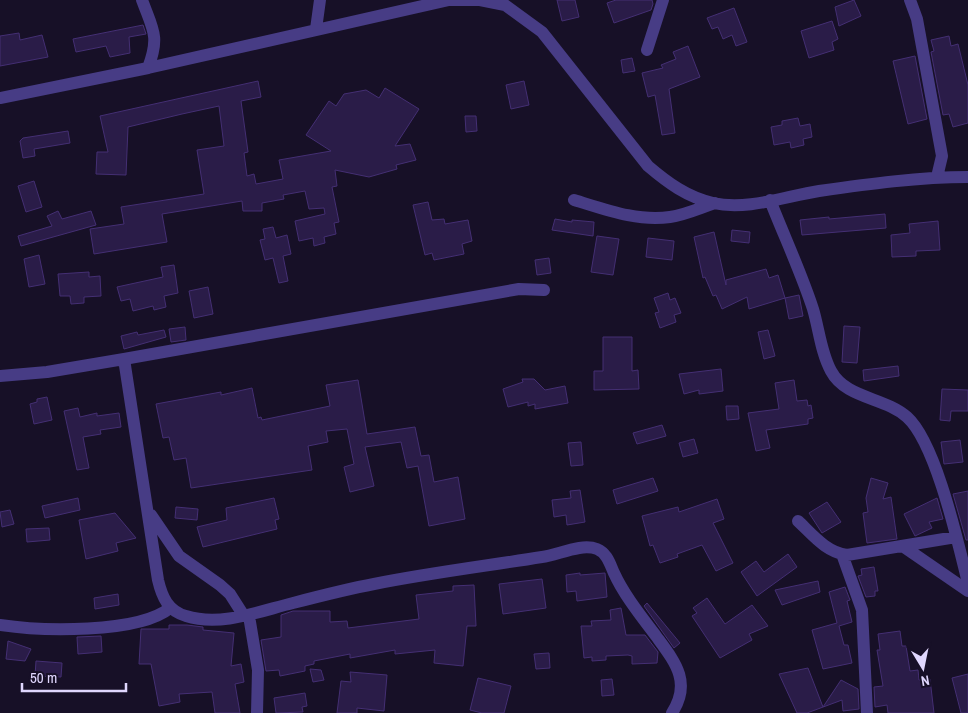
<svg xmlns="http://www.w3.org/2000/svg" width="968" height="713" font-family="'Archivo Narrow',sans-serif">
	<style>
		.building { fill: #2a1c48; stroke: #442f73 }
		.lines { fill: none; stroke-linecap: round; stroke-linejoin: round }
		.minor { stroke: #473c85; stroke-width: 12 }
	</style>
	<rect width="100%" height="100%" fill="#171027"/>
	<!-- building -->
	<path class="building" d="M557,0H575L579,17L562,21Z
		M616,0H652L653,4L651,10L614,23L607,3Z
		M854,0L861,16L839,26L835,7Z
		M734,8L747,42L736,46L732,35L723,39L718,27L712,29L707,18Z
		M832,21L838,39L832,42L834,50L809,58L801,31Z
		M143,25L146,34L129,37L130,53L110,57L106,46L76,52L73,39Z
		M19,33L20,40L42,35L48,57L0,66V36Z
		M949,36L951,46L958,44L968,85V123L953,127L949,114L943,115L931,52L934,51L931,40Z
		M688,46L700,77L669,89L675,133L662,135L655,95L648,97L642,73L663,68L661,65L676,59L673,52Z
		M915,56L927,119L908,124L893,61Z
		M632,58L635,71L623,73L621,60Z
		M258,81L261,97L241,101L248,152L244,153L247,176L254,174L256,184L283,179L279,160L331,151L306,135L329,101L336,106L344,94L366,90L379,98L385,88L419,109L395,146L410,144L416,160L396,165L397,169L369,177L335,170L337,186L332,187L339,222L334,223L336,234L324,237L325,243L314,246L313,238L299,241L295,221L325,214L324,208L309,209L305,191L283,195L284,199L262,203V211H243L242,201L162,214L167,242L94,254L90,229L124,224L121,207L204,194L197,150L224,146L219,106L182,114L128,127L126,175L96,174L97,152H108L100,116Z
		M524,81L529,105L511,109L506,85Z
		M465,116H476L477,131L466,132Z
		M798,118L800,126L810,124L812,137L803,139L804,145L791,148L790,142L774,145L771,127L782,125V121Z
		M68,131L70,143L34,149L35,156L23,158L20,141L23,138Z
		M34,181L42,207L26,212L18,186Z
		M428,202L432,220L444,219L445,224L468,220L472,241L462,244L464,254L434,260L432,253L425,255L413,205Z
		M58,211L62,219L91,211L96,225L21,246L18,236L52,226L47,216Z
		M885,214L886,228L802,235L800,220L829,217V219Z
		M555,219L572,222V220L594,222L593,236L552,230Z
		M938,221L940,250L916,251V256L892,257L891,235L910,233L909,224Z
		M273,227L276,238L287,235L291,254L283,256L288,281L279,283L273,258L265,260L260,240L265,239L263,229Z
		M732,230L750,232L749,243L731,241Z
		M714,232L726,285V280L766,269L769,278L778,275L785,298L799,295L803,316L789,319L785,298L749,309L747,297L722,309L716,295L713,296L705,277L703,278L694,237Z
		M597,236L619,239L613,275L591,272Z
		M648,238L674,241L672,260L646,257Z
		M39,255L45,284L29,287L24,259Z
		M549,258L551,273L537,275L535,260Z
		M174,265L178,293L164,296L166,307L154,310L153,306L133,311L130,299L121,301L117,287L163,277L161,267Z
		M89,272V277L100,276L101,296L84,297V303L71,304L70,296H60L58,274Z
		M208,287L213,314L194,318L189,291Z
		M668,293L670,300L675,298L681,313L674,315L676,322L660,328L655,313L659,312L654,298Z
		M844,326L860,327L857,363L842,362Z
		M185,327L186,340L171,342L169,329Z
		M164,330L166,337L124,349L121,336L137,332L138,335Z
		M768,330L775,356L764,359L758,332Z
		M603,337H632V371L638,370L639,389L594,390V371H603Z
		M898,366L899,376L864,381L863,370Z
		M721,369L723,391L699,394V390L684,394L679,374Z
		M522,379H534L545,390L565,386L568,403L535,409V404L528,406V402L508,407L503,389L523,382Z
		M358,380L367,434L415,427L421,456L429,455L434,482L458,477L465,519L429,526L418,466L407,468L401,442L365,447L374,486L350,492L344,467L354,464L347,429L326,431L328,442L308,446L312,470L191,488L186,458L174,460L169,437L163,438L156,404L221,392V395L252,388L258,418L261,417L262,420L330,406L326,385Z
		M794,380L797,401L807,400L808,406L811,405L813,418L808,419V424L766,430L770,448L756,451L748,413L779,409L775,383Z
		M942,389L968,390V411H951L950,421L940,420Z
		M47,397L52,420L34,424L30,404L37,402V399Z
		M726,406H738L739,419L727,420Z
		M78,408L80,417L97,413V416L119,413L121,427L100,430L101,434L83,437L89,468L77,470L64,411Z
		M662,425L666,436L637,444L633,433Z
		M694,439L698,453L683,457L679,443Z
		M960,440L963,462L944,464L941,442Z
		M581,442L583,465L571,466L568,443Z
		M653,478L658,491L617,504L613,490Z
		M871,478L888,483L883,499L891,497L897,539L867,543L863,513L868,512L866,498Z
		M580,490L585,522L567,525L566,515L554,517L552,500L571,498L570,491Z
		M968,491V540H966L953,494Z
		M78,498L80,510L45,518L42,506Z
		M274,498L279,519L275,520L277,529L203,547L197,527L227,520L226,508Z
		M937,498L943,519L929,522L932,528L915,536L904,514Z
		M717,499L724,519L713,523L733,563L716,571L702,545L677,554L678,557L660,563L653,545L650,546L642,516L678,507L679,512Z
		M827,502L841,522L822,533L809,513Z
		M176,507L198,509L197,520L175,518Z
		M10,510L14,524L2,527L0,512Z
		M115,513L136,538L116,543L118,551L86,559L79,520Z
		M49,528L50,540L27,542L26,529Z
		M788,554L797,567L757,596L741,572L756,561L764,572Z
		M874,567L878,591H875V596L866,597L858,576L862,575L861,569Z
		M580,573V575L605,573L607,597L577,601L576,591L567,592L566,575Z
		M542,579L546,608L503,614L499,584Z
		M818,581L820,592L782,605L775,590Z
		M474,585L476,626H467L463,666L434,663L435,650L395,654V650L350,658V654L314,661V664L305,666V671L280,676L279,670L266,671L261,640L281,637V615L293,611H330V622L347,621L348,628L419,619L416,595L453,591V586Z
		M845,587L850,600L847,601L852,622L839,626L844,645H848L852,663L823,669L812,630L837,623L829,592Z
		M118,594L119,605L95,609L94,598Z
		M707,598L725,624L752,605L768,626L749,634L752,640L720,658L692,616L697,613L693,608Z
		M647,603L680,643L674,648L644,606Z
		M621,608L626,635H645L658,652L657,663L632,664V656L628,655L606,656V660L592,661V657L584,658L581,626H592L591,621L611,620L610,610Z
		M169,625H187L203,627V630L234,633L231,666L241,664L244,682L235,684L240,713H215L212,692L179,694L180,702L159,706L151,664H139L141,629H169Z
		M900,631L902,646H906L910,671L918,670L919,680L930,679L934,713H888L887,705L875,707L874,687L883,686L877,650H880L878,634Z
		M101,636L102,652L78,654L77,637Z
		M8,641L31,649L25,661L6,659Z
		M549,653L550,668L536,669L534,654Z
		M36,661L62,663L61,677L35,676Z
		M808,668L823,707L841,680L858,689L859,709L843,711L842,700L807,713H797L779,674Z
		M310,669L321,670L324,680L313,682Z
		M350,672L387,675L384,711L357,708V713H337L341,681L351,682Z
		M968,674V713H961L952,678Z
		M478,678L511,686L504,713H482L470,710Z
		M612,679L614,695L602,696L601,680Z
		M305,693L307,706L302,707L303,712L276,713L274,698Z"/>
	<g class="lines">
		<!-- minor -->
		<path class="minor" d="M142,0C153,30 160,36 148,68
			M910,0L917,19L942,156L937,177
			M316,29L320,0
			M647,50L663,0
			M0,98L148,68L449,0H480L505,5L542,32L648,166C668,183 687,197 713,203C747,211 786,196 819,191C868,184 919,177 968,177
			M574,200C604,209 638,222 670,217C685,215 700,208 715,203
			M770,200C784,236 801,272 813,309C819,329 821,353 831,371C846,399 885,397 907,417C936,443 958,543 968,583
			M124,359L158,580C162,597 168,611 186,616C221,627 260,611 293,603C320,596 347,589 374,584C429,573 486,566 542,557C558,555 581,543 597,549C607,553 610,564 614,573C624,595 641,616 656,636C675,662 692,682 672,713
			M0,376L47,372L124,359L519,289L544,290
			M151,515L179,556L220,585L230,594L244,616
			M798,521C813,535 826,552 847,555L956,537
			M904,547L968,591
			M842,554L862,610L867,713
			M249,616L258,670L257,713
			M0,625C40,631 138,634 170,608"/>
	</g>
	<!-- north arrow -->
	<g transform="translate(923 668) rotate(170)" stroke="#171027" stroke-width="4" paint-order="stroke">
	<path d="M0-4L9 19L0 12L-9 19Z" fill="#e0d7fe"/>
	<text y="-8" font-size="14" font-weight="bold" text-anchor="middle" fill="#e0d7fe">N</text>
	</g>
	<!-- scale -->
	<path d="M22 683v8h104v-8" fill="none" stroke="#e0d7fe" stroke-width="2.5"/>
	<text x="30" y="683" font-size="15" fill="#e0d7fe" stroke="#171027" stroke-width="4" paint-order="stroke">50 m</text>
</svg>
